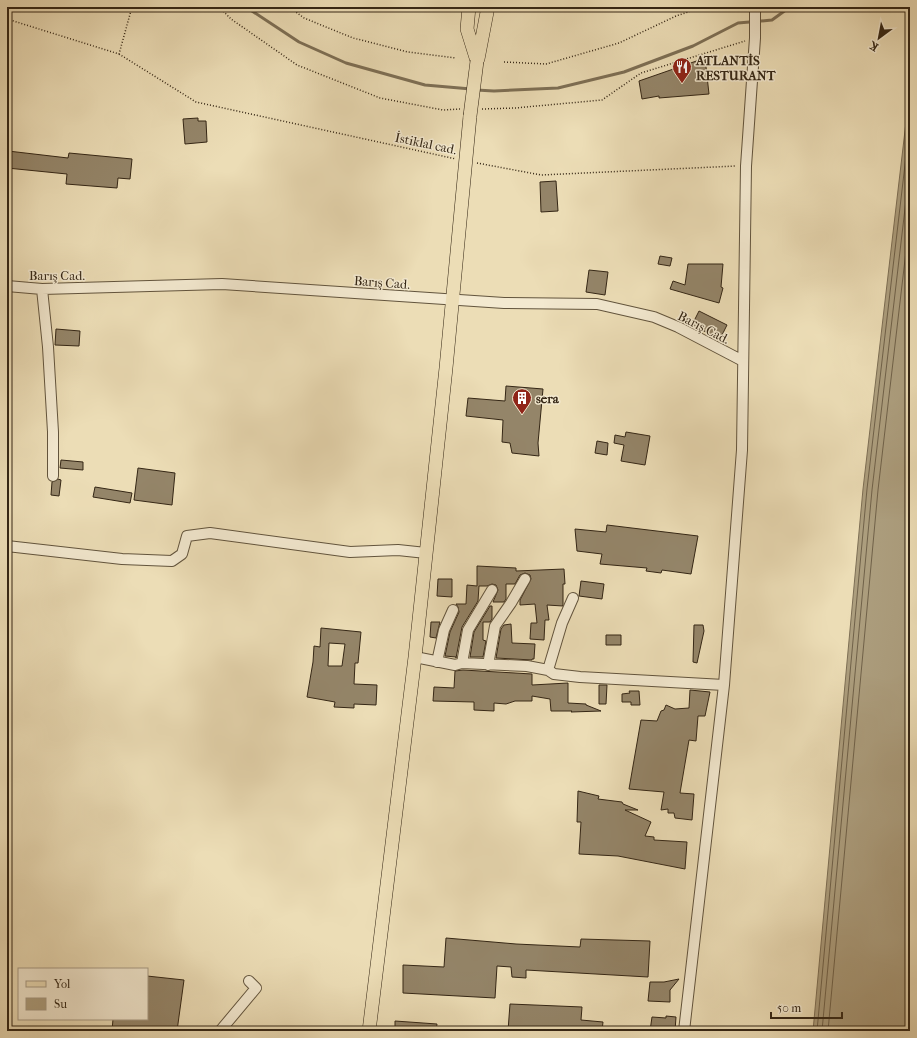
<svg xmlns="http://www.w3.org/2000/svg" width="917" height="1038" font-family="'IM FELL French Canon',serif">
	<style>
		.water { fill: #ad9f7f; stroke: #7d6f55 }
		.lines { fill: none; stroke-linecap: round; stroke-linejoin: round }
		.shore { stroke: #70624a; stroke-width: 1 }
		.stream { stroke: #7d6f55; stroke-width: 3 }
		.building { fill: #948569; stroke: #342615; fill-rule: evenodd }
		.minor-casing { stroke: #62543d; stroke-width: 12 }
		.major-casing { stroke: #342615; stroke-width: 14 }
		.path { stroke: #342615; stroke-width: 1.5; stroke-dasharray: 1 2; stroke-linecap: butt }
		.minor { stroke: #f3e9d0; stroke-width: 10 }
		.major { stroke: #ecddb6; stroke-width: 13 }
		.major-bridge-casing { stroke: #342615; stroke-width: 14; stroke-linecap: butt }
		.major-bridge { stroke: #ecddb6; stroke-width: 13 }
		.labels { text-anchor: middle; stroke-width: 3; stroke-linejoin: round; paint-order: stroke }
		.poi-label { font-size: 13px; font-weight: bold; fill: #342615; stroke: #f3e9d0; text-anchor: start }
		.street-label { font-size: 13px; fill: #342615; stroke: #f3e9d0 }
	</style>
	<rect width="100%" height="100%" fill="#ecddb6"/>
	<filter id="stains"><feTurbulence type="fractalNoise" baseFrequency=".005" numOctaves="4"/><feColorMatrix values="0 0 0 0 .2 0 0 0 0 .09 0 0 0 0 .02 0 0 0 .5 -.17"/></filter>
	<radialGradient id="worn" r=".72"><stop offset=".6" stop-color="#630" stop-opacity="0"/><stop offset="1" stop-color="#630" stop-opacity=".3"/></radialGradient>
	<!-- water -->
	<path class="water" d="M910,88V1031H813L863,489Z"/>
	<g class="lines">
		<!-- shore -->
		<path class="shore" d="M817,1031L867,489L910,122
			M822,1031L872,490L910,166
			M828,1031L878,490L910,217"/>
		<!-- stream -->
		<path class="stream" d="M246,7L299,42L346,63L425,85L471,89
			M476,90L494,91L558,88L624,72L693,46L738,23L772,20L790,7"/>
	</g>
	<!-- building -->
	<path class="building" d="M705,58L709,94L659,98V96L642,99L639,81Z
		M198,118V121H206L207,142L185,144L183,119Z
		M8,151L68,158L69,153L132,159L130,179L118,178L117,188L66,184L67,174L7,168Z
		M556,181L558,211L541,212L540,182Z
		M660,256L672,258L670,266L658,264Z
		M688,264H723L721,287L723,288L719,303L670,289L673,281L685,285Z
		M589,270L608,272L605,295L586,292Z
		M699,311L727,325L720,339L692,325Z
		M56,329L80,331L79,346L55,345Z
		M506,386L543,389L538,443L539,456L512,453L510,443L502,442L503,420L466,416L468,398L505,401Z
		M626,432L650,436L645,465L621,461L624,445L614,443L615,435L625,437Z
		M597,441L608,443L607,455L595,453Z
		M61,460L83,462V470L60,468Z
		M138,468L175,473L172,505L134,500Z
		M58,479L61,480L59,496L51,495L52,482Z
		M95,487L132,493L130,503L93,497Z
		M607,525L698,536L691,574L662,570L661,573L646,571L647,568L600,564L602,554L577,551L575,529L606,532Z
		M477,566L516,568V571L564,569L565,584H563V606L547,605L549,620H545L544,640L530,639L531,623H537L535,604L520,605V600L531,579L530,575L525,573L520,575L515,584H506V599L504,602H493L498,590L496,585L492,584L487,586H479L478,601L462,627L456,658V657L445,656L450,632L459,612L458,607L456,604H466L467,585L477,586Z
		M438,579H452V597L437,596Z
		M581,581L604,584L602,599L579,596Z
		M490,606H492V619L490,622H483V640L486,641L483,657H470L474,632Z
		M431,622H440L436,638L430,637Z
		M511,624L512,643L535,644L534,659H532V660L496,658L501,629L504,625Z
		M694,625H703L704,631L697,663L693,662Z
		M321,628L361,632L358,663H355L354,684L377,685L376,705L354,704V708L334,707L335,702L307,697L313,662L314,646L320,647ZM329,643L345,644L342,666H328Z
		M606,635H621V645H606Z
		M463,670L532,674V685L568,683V703L586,704V705L601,711L571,712L572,711H551L550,699L532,696V701H515L506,704L494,703V711L474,710V702L433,701L434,687L454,688L455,671Z
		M599,685H607L606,704H599Z
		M690,690L710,692L705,716H698L696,741L689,740L680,793L694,794L692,820L675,818L674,813H668V809L661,810L664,792L629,789L641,720L657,721L661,711L664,710L666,705L675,709L689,708Z
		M629,691H639L640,705H631V702H622V694L630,693Z
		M578,791L599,796L598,799L622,802L623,804L638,810H625L651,822L645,836L654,837V840L687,842L685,869L618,856L579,854L581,822H577Z
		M446,938L516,944L580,947L581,939L650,941L648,977L526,970V978L512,977L511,967L497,966L495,998L403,993V965L444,967Z
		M147,976L184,980L177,1031H112L113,1019H147Z
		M679,979L670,990V1002L648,1001L650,982H664Z
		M510,1004L582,1007L581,1020L603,1022L602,1031H508Z
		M666,1016L676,1017L675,1031H650L652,1017L666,1018Z
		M395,1021L437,1024L436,1031H395Z"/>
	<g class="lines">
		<!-- minor casing -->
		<g class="minor-casing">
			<path id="minor" d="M7,286L42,289L222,284L504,303L597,304L654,317L678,327L743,361
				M42,289L48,347L53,432V476
				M7,546L122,559L172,561L182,554L187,536L210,533L350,552L398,550L426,553
				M415,657L455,665L462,663L527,666L548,670L554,674L580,677L724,685
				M437,662L444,630L453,610
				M462,663L468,630L492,590
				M488,665L495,626L511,603L525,579
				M548,670L562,623L573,598
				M220,1031L256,988L249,981
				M684,1031L724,685L742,450L746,166L755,38V7"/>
		</g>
		<!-- major casing -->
		<g class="major-casing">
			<path id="major" d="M469,7L467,29L477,61
				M478,59L488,7
				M369,1031L415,657L446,368L470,116"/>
		</g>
		<!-- path -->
		<path class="path" d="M219,7L231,19L297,65L380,98L443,110L460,109
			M289,7L304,18L353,38L408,52L456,58
			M7,19L119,54L132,7
			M119,54L196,102L456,159
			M504,62L546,64L619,43L676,16L703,7
			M482,109L515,108L602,100L641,73L745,41
			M477,163L541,175L736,166"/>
		<!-- minor -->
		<use href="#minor" class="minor"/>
		<!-- major -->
		<use href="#major" class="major"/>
		<!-- major-bridge casing -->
		<g class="major-bridge-casing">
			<path id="major-bridge" d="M470,116L477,61"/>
		</g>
		<!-- major-bridge -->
		<use href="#major-bridge" class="major-bridge"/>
	</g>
	<!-- icons -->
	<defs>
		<g id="restaurant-pin" transform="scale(1)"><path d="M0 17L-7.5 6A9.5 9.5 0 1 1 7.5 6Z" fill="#8f2418" stroke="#f3e9d0"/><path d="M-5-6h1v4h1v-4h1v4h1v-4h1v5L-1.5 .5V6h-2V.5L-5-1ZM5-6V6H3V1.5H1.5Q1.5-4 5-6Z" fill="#fff"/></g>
		<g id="building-pin" transform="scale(1)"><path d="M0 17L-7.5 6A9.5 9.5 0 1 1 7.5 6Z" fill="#8f2418" stroke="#f3e9d0"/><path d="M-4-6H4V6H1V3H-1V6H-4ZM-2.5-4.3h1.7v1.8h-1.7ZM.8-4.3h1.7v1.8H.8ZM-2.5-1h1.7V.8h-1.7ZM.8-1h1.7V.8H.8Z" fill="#fff"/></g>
	</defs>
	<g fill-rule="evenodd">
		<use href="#restaurant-pin" x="682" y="67"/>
		<use href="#building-pin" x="522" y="398"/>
	</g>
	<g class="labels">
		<!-- poi labels -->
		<g class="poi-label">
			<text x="696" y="65">ATLANTİS<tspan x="696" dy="15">RESTURANT</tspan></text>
			<text x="536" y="403">sera</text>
		</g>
		<!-- street labels -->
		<g class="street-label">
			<text transform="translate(426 143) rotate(12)" y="5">İstiklal cad.</text>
			<text x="57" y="280">Barış Cad.</text>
			<text transform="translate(382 282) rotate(4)" y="5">Barış Cad.</text>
			<text transform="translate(704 327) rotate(27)" y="5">Barış Cad.</text>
		</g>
	</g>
	<!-- margin -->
	<rect width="917" height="1038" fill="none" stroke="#ecddb6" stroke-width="24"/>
	<rect x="8" y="8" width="901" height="1022" fill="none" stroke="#342615" stroke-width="2"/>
	<rect x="12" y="12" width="893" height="1014" fill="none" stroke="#342615"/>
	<!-- legend -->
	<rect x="18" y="968" width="130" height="52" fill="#f3e9d0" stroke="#a79b85"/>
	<rect x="26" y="981" width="20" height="6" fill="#ecddb6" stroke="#a79b85"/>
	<text x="54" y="988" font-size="12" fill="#342615">Yol</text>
	<rect x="26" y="998" width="20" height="12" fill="#ad9f7f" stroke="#a79b85"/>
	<text x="54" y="1008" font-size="12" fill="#342615">Su</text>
	<!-- north arrow -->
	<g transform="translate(879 38) rotate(212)" stroke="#f3e9d0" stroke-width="3" paint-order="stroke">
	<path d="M0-3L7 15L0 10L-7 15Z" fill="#342615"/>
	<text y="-6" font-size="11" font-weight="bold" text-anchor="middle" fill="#342615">K</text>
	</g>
	<!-- scale -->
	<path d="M771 1012v6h71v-6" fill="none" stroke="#342615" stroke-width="2"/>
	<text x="777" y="1012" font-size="12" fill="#342615" stroke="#f3e9d0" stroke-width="3" paint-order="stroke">50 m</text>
	<rect width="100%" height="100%" filter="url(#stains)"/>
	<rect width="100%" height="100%" fill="url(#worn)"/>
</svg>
